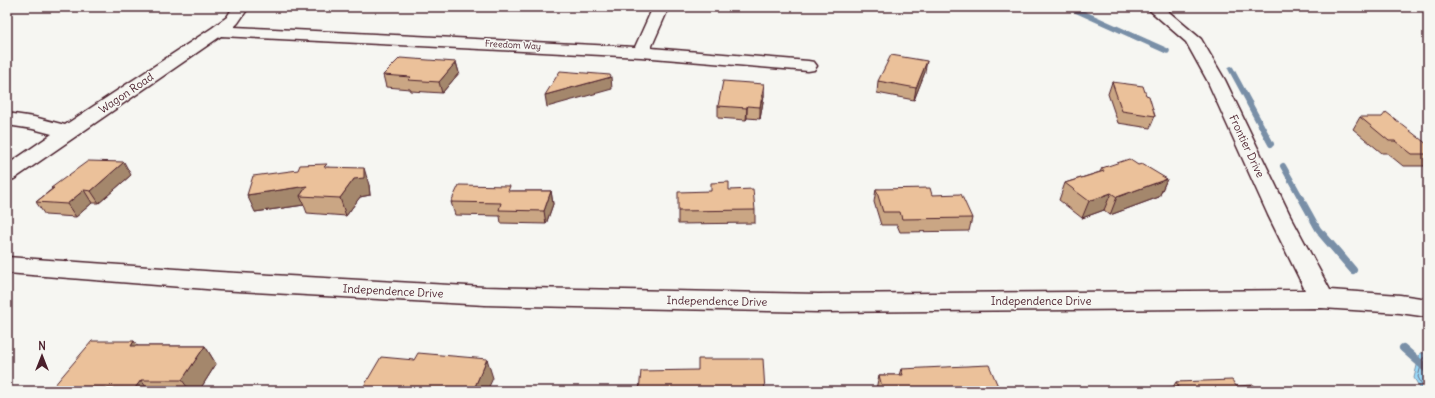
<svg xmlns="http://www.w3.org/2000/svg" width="1435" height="398" font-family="Delius,sans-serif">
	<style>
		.water { fill: #98dafa; stroke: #798fa7 }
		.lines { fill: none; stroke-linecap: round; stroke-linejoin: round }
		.shore { stroke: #696a7e; stroke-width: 1 }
		.stream-far2 { stroke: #798fa7; stroke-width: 5.5 }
		.stream-far1 { stroke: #798fa7; stroke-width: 6 }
		.stream { stroke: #798fa7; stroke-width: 8 }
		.minor-casing { stroke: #4a1f2b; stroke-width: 3 }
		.minor { fill: #f6f6f2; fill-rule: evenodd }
		.wall { fill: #caa684; stroke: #4a1f2b }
		.shaded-wall { fill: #a4876c; stroke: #4a1f2b }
		.building { fill: #ebc19a; stroke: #4a1f2b }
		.labels { text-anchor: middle; stroke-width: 3; stroke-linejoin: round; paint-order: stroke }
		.far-street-label { font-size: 9px; fill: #4a1f2b; stroke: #f6f6f2 }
		.street-label { font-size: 11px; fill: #4a1f2b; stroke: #f6f6f2 }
	</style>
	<rect width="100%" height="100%" fill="#f6f6f2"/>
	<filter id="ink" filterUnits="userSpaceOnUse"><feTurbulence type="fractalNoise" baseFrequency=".025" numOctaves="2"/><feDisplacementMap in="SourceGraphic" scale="8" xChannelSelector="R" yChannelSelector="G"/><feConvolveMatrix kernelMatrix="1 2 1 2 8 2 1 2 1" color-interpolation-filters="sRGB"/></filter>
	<g filter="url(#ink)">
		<!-- water -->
		<path class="water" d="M1420,353H1428V391H1422L1414,378Z"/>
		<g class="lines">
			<!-- shore -->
			<path class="shore" d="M1425,391L1418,377L1423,358L1428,357"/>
			<!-- stream-far2 -->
			<path class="stream-far2" d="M1069,7L1167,51
				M1231,69L1250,104"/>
			<!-- stream-far1 -->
			<path class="stream-far1" d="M1249,103L1271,144
				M1283,166L1318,229L1323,235"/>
			<!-- stream -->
			<path class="stream" d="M1322,234L1353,270
				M1403,348L1428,370"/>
			<!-- minor casing -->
			<g class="minor-casing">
				<path id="minor" d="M233,7H249L238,23L234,27L635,47L653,7H669L651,48L808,61L814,62L817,66L814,70L808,71L641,57L221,36L14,179L7,181V165L52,134L33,129L7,125V113L34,117L65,125L212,28L227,17Z
					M1146,7H1163L1201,39L1225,80L1290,215L1330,290L1400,295L1428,299V317L1400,313L1322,308L818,312L485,305L219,290L7,273V257L219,272L485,287L818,294L1305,290L1268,215L1207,80L1186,42Z"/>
			</g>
			<!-- minor -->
			<use href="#minor" class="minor"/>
		</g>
		<!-- wall -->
		<path class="wall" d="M456,62L459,73L442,93L411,91L410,89L386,87L383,75Z
			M925,72L914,100L877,93L878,81Z
			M1112,82L1146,95L1155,116L1150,128L1118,123L1108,94Z
			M764,84V96L760,119L747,118L746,120L718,118V106Z
			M1360,117L1428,145V166H1403L1387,153H1382L1353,129Z
			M1138,165L1167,179L1159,197L1110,215L1104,210L1082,218L1059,200L1065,183L1100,172L1102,168Z
			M328,167L369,185L370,195L360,197L346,216L307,213L304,205L255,212Z
			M131,175L99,203H92L76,217L45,215L36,202L52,189L51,188Z
			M876,189L932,195L972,218L969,231L900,232L897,225H881L874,202Z
			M729,190L755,210V223L678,224V211L711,191Z
			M511,191H551L553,204L546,224L501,223L500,216L455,215L451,202Z
			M134,341L137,346H205L216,364L199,391H56L53,387Z
			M901,369L1000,391H876V389L879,375H899Z
			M1176,382L1236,386L1258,391H1143L1144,389L1173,387Z"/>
		<!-- shaded-wall -->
		<path class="shaded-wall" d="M927,61L925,72L914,100L916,88Z
			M456,62L459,73L442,93L439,82Z
			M611,77L612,89L547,107L545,95Z
			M764,84V96L760,119V107Z
			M747,106V118L746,120L747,108Z
			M124,162L131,175L99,203L91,191Z
			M364,168L369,185L370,195L360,197L346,216L340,198L354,179Z
			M1167,179L1159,197L1110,215L1117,197Z
			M307,186L300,196L304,205L255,212L247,195Z
			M84,190L92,203L76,217L67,204Z
			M551,191L553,204L546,224L544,211Z
			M1111,193L1104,210L1082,218L1089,201Z
			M134,341L147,360L131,346Z
			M205,346L216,364L199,391H190L182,380Z
			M487,359L493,378L487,391H473Z
			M141,380L149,391H137L135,388Z"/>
		<!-- building -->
		<path class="building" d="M891,55L927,61L916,88L878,81Z
			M400,58L456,62L439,82L408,80L411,77L383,75Z
			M560,71L610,75L611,77L545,95Z
			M723,81L764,84L760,107L747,106V108L718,106Z
			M1112,82L1143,86L1146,95L1149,96L1155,116L1122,111Z
			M1386,112L1428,145V154H1412L1395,141H1389L1360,117H1382Z
			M1129,159L1138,165L1142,164L1167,179L1117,197L1111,193L1089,201L1065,183L1104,171L1102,168Z
			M88,161L124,162L91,191L84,190L67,204L36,202L54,188H51Z
			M327,164L324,167L364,168V178L354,179L340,198L300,196L307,186L247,195L253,176L298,170L300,165Z
			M729,182V190L753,189L755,210L678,211V192L711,191V183Z
			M459,185L510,186L508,191H551L544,211L499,210L501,203L451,202Z
			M930,188L932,195L961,194L972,218L902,219L900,212H883L876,189Z
			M92,341H134L131,346H205L182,380H141L135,388L53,387Z
			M418,353L487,359L473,391H415L403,390V391H361L381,357L414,360Z
			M698,359H763L765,391H639L641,371L698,370Z
			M989,365L1000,391H883L879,375H903L901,369Z
			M1232,380L1236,386L1254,385L1258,391H1146L1144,389L1179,387L1176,382Z"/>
	</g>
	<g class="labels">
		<!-- far-street labels -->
		<g class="far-street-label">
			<text transform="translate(513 45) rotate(3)" y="3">Freedom Way</text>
		</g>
		<!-- street labels -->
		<g class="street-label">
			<text transform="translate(126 93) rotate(-34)" y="4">Wagon Road</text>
			<text transform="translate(1247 146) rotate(65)" y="4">Frontier Drive</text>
			<text transform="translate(393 291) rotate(3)" y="4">Independence Drive</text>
			<text transform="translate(717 301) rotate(1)" y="4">Independence Drive</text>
			<text x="1041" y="305">Independence Drive</text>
		</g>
	</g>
	<!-- margin -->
	<rect width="1435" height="398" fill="none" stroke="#f6f6f2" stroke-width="24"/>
	<rect x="12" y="12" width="1411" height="374" fill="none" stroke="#4a1f2b" stroke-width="1.5" filter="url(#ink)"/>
	<!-- north arrow -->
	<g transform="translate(42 356)" stroke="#f6f6f2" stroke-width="3" paint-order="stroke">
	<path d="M0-3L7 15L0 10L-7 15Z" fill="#4a1f2b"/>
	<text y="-6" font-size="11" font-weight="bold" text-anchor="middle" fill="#4a1f2b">N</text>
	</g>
</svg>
